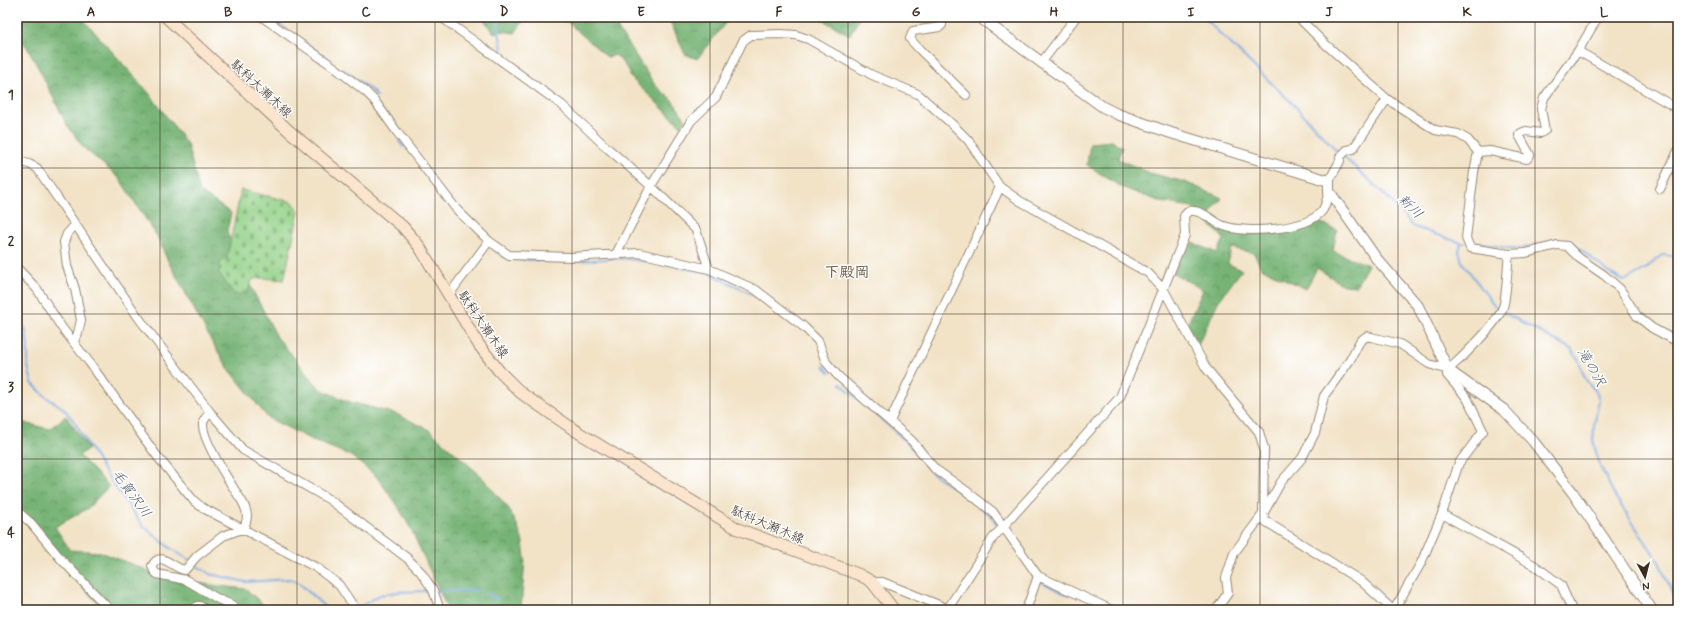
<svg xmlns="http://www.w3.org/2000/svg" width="1695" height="627" font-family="Mynerve,'Klee One',sans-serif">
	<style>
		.forest { fill: url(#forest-crowns); stroke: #586e49 }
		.cemetery { fill: url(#cemetery-stones); stroke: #677e52 }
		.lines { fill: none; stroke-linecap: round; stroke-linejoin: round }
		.stream { stroke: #79a8e3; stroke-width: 2 }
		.minor-casing { stroke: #968672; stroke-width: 10 }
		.tertiary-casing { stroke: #968672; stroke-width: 12 }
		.secondary-casing { stroke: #968672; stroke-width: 13 }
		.minor { stroke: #fff; stroke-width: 8 }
		.tertiary { stroke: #fff; stroke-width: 10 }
		.secondary { stroke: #fbe5cf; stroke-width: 11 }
		.grid { fill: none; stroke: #3b2a1e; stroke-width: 1; stroke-opacity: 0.55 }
		.labels { text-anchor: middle; stroke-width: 3; stroke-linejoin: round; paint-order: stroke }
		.street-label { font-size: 13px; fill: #3b2a1e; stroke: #fff }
		.water-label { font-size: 14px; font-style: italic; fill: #545c6d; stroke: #fff }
		.quarter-label { font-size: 15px; font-weight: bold; fill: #6b523d; stroke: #fff }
		.neatline { fill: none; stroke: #3b2a1e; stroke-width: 1.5 }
		.grid-label { font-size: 13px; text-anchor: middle; font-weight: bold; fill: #3b2a1e }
	</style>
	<defs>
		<pattern id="forest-crowns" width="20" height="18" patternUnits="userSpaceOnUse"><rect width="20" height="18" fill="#76b374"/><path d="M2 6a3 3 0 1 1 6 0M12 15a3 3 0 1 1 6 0" fill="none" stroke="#62925f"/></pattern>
		<pattern id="cemetery-stones" width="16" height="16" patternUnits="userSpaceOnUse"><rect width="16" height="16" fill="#93d187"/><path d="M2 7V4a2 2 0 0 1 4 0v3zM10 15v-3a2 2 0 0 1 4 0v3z" fill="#79aa6e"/></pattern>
	</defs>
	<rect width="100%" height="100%" fill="#fff"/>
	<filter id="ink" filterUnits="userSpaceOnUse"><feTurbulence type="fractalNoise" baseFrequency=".025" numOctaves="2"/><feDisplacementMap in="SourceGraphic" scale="8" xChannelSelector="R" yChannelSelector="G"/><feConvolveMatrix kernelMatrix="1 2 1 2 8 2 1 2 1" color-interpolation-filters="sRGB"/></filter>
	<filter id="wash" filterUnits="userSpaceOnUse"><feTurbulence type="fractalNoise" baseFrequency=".012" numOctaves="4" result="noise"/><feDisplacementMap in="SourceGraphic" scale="16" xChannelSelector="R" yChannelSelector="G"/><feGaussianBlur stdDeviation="0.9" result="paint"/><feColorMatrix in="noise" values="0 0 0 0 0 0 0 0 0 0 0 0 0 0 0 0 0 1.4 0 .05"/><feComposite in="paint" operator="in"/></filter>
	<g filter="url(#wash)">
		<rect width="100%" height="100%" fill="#f2e3c7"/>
		<!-- forest -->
		<path class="forest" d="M17,17H81L149,93L187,144L200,192L231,213L227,232L251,287L277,337L320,389L347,401L396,414L428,429L480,475L509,509L517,525L523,542L525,559L521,610H448L411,529L396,503L376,476L351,456L308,438L268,418L229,369L213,344L167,259L157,236L119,178L83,147L67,125L39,69L27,47L17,36Z
			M482,17H526L515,33L502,31L494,33Z
			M562,17H610L655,85L672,100L686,120L681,126L630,77V72L616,55L607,57Z
			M668,17H730L697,59L685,54Z
			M817,17H860L850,35Z
			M1112,141L1122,147L1118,159L1150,173L1185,182L1222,198L1210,213L1234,235L1278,233L1316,221L1337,230L1333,251L1368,265L1356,286L1343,285L1317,268L1306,289L1261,268L1254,253L1231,248L1228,264L1242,270L1218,302L1198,345L1187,325L1203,290L1173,273L1188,241L1217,253L1224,239L1192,207L1161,202L1121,187L1087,165L1090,143Z
			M66,416L89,449L79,455L109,486L87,509L55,527L70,550L101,552L171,580L246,589L269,610H107L103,608L75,580L31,526L17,511V421L49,429Z"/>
		<!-- cemetery -->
		<path class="cemetery" d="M241,190L293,202L299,211L284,280L262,278L253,279L246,294H234L219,273L220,263L227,258Z"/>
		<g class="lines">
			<!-- stream -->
			<path class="stream" d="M497,17L503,57
				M1203,17L1294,105L1340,154
				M270,18L330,60
				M343,69L372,91L377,97
				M400,139L399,141L404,147
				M1344,157L1383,193L1401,211L1412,226L1461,243H1465
				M1461,243L1459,251L1462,262L1495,306L1500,310
				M1470,243H1481L1507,248H1525L1559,240L1571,242L1611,274L1624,281L1647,268L1655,260L1663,255L1678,257
				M494,249L502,256L507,257
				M513,259L557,261
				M577,261L622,258L670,265L711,274L740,288L768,304
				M1503,312L1571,349L1578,359L1583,373L1588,383L1596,391L1599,400L1594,426L1593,441L1600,466L1616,498L1659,562L1678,606
				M17,313L26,332L28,345V366L32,383L46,397L63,408L73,420L102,468L143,526L170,548L191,561
				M824,366L830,373
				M840,383L907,442L931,472L988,513L997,524
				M194,564L210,574L246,582L289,579L299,583L328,610
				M1039,581L1069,595
				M437,591L473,590L477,591
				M486,593L498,599
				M359,607L380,595L397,592L427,591"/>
		</g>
	</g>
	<g filter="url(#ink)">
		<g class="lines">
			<!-- minor casing -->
			<g class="minor-casing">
				<path id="minor" d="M262,17L334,67L365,91L374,100L397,132L457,210L489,241L509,255L571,257L639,253L709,269L756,290L804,327L818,341L826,362L838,376L912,441L935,469L965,490L993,512L1038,576L1112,610
					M441,17L562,105L604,145L651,186L696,230L709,269
					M938,17L942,21V25L940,27L913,31L910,39L920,50L966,95
					M1298,17L1322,41L1387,99L1435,130L1458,134L1468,140L1478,152
					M1578,51L1678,109
					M1041,63L1076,17
					M1478,152L1474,172L1466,238L1470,248L1509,254L1526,253L1557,245L1567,246L1579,258L1604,275L1620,289L1637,316L1652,328L1678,342
					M1478,152L1490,151L1527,159L1530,155L1519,135L1521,133L1526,131L1541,133L1545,130L1541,109L1544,98L1578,51L1598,17
					M17,161L29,164L37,168L138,317L210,412L243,450L330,500L407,558L420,571L433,590L440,610
					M1329,181L1340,161V157L1347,150L1353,149L1387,99
					M1660,189L1678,151
					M616,254L651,186L691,121L716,97L743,41L751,35L781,34L796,35L808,39L872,75L918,94L953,125L968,140L1000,187L1020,201L1148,273L1164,290L1206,368L1259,432L1264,449L1263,514L1265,521L1361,581L1393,610
					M17,268L37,289L62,328L89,362L157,456L194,501L203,508L317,568L339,585L356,610
					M448,296L489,241
					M74,342L78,333L81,320L75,289L67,266L64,242L67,234L75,225
					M210,412C208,415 204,419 203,423C201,440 233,487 243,503C248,513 248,518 244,528L223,536L197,556L185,570C173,569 161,549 152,566L154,571L157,574L186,580L218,599L232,605L238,610
					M890,421L1000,187
					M17,511L31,523L61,559L110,610
					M1442,514L1534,565L1561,585L1572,610
					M872,582H882L951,610
					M194,610L197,606H200L206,610
					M947,610L993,538L1120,397L1185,235L1184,216C1187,212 1189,210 1194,211C1206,212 1214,223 1224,226C1246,234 1307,230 1322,211C1326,206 1327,197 1329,191
					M1026,610L1038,576
					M1216,610L1228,593L1226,578L1234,553L1263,514L1281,482L1302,458L1315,433L1324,396L1350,360L1360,341L1367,336L1400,344L1429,364L1448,370
					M1394,610L1421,563L1442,514L1459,463L1483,431L1467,398L1447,375L1448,370C1463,357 1497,324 1503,307C1507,295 1507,267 1509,254"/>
			</g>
			<!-- tertiary casing -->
			<g class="tertiary-casing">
				<path id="tertiary" d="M979,17L1103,107L1117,114L1171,133L1329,181V191L1376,258L1418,306L1448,370L1504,410L1533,441L1573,493L1652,610"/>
			</g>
			<!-- secondary casing -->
			<g class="secondary-casing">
				<path id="secondary" d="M166,17L288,130L403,227L419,246L479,345L499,371L521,393L576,431L738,529L860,575L872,582L894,610"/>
			</g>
			<!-- minor -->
			<use href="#minor" class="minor"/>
			<!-- tertiary -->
			<use href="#tertiary" class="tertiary"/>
			<!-- secondary -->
			<use href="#secondary" class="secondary"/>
		</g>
	</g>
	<!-- grid -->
	<path class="grid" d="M160,17V610M297,17V610M435,17V610M572,17V610M710,17V610M848,17V610M985,17V610M1123,17V610M1260,17V610M1398,17V610M1535,17V610M17,168H1678M17,314H1678M17,459H1678"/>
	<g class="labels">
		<!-- street labels -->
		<g class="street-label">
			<text transform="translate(262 88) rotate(43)" y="5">駄科大瀬木線</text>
			<text transform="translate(484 324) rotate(56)" y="5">駄科大瀬木線</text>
			<text transform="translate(768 524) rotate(23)" y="5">駄科大瀬木線</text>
		</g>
		<!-- water labels -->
		<g class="water-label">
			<text transform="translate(1411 206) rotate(45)" y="5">新川</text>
			<text transform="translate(1592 367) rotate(60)" y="5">滝の沢</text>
			<text transform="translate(132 493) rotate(54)" y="5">毛賀沢川</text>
		</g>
		<!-- quarter labels -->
		<g class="quarter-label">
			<text x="847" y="277">下殿岡</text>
		</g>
	</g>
	<!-- margin -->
	<rect width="1695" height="627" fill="none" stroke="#fff" stroke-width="44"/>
	<!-- north arrow -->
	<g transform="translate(1645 577) rotate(173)" stroke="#ffffff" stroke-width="3" paint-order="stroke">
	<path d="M0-3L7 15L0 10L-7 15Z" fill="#3b2a1e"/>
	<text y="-6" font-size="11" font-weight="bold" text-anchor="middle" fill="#3b2a1e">N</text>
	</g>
	<rect x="22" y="22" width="1651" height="583" class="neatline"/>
	<g class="grid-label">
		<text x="91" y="16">A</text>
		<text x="228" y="16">B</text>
		<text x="366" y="16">C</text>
		<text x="504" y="16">D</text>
		<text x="641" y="16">E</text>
		<text x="779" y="16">F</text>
		<text x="916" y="16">G</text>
		<text x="1054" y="16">H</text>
		<text x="1191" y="16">I</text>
		<text x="1329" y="16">J</text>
		<text x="1467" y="16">K</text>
		<text x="1604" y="16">L</text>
		<text x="11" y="99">1</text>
		<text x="11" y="245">2</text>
		<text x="11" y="391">3</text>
		<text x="11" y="537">4</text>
	</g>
</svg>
